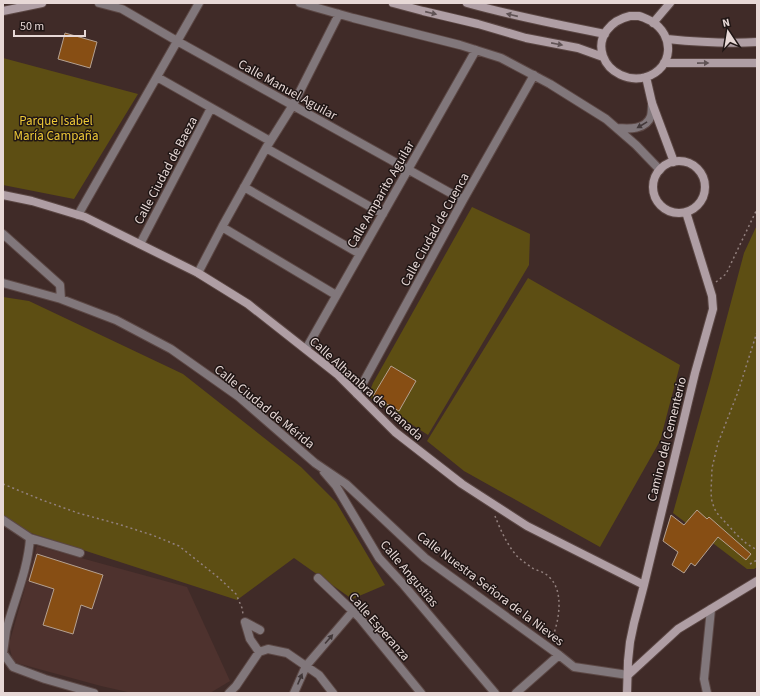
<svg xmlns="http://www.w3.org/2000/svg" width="760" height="696" font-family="'Source Sans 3',sans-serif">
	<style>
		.built { fill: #4e322e }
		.green { fill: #5d4e13 }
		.building { fill: #874e14; stroke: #b5a191 }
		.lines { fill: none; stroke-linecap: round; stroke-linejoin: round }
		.street-casing { stroke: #5b4744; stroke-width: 10 }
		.secondary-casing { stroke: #5b4744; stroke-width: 10 }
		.path { stroke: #92807e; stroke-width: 1.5; stroke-dasharray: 2 3; stroke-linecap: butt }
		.street { stroke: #81777b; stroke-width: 8 }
		.secondary { stroke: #af9ea4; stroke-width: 8 }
		.oneway { fill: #605355 }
		.oneway2 { fill: #423839 }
		.labels { text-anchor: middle; stroke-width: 3; stroke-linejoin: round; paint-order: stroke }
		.street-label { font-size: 13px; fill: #e7d8d6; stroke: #201615 }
		.park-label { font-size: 13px; fill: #eec937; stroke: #201615 }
	</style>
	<rect width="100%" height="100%" fill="#402b28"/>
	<!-- built -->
	<path class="built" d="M37,546L187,587L230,681L210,693H132L101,686L13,662L9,644Z"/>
	<!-- green -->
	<path class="green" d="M3,58L138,94L74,199L3,185Z
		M472,207L530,234L529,265L428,435L368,396L373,383Z
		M757,225V567L754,569H747L673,513L710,381L744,253Z
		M528,278L680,365L660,441L600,547L464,471L427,441Z
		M3,297L29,301L183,374L301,467L336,502L385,585L352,599L294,558L237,600L3,524Z"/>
	<!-- building -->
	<path class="building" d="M65,33L97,42L90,68L58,59Z
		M391,366L416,381L399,411L373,396Z
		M697,510L707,519L709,517L751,554L746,560L718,537L695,566L691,563L684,573L672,565L678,552L663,541L671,515L684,525Z
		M37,554L103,575L92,609L81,605L73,634L43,625L54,589L29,581Z"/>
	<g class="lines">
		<!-- street casing -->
		<g class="street-casing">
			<path id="street" d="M99,3L122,9L177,41L463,200
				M300,3L353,18L460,45L501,58L550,84L606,119L636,145L660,170
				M157,77L270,141
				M617,128C629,129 646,130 651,116C652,112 652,107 652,103
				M266,148L383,214
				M244,187L360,254
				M78,215L199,3
				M222,227L336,295
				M3,234L60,285L61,299
				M140,244L211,108
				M198,273L222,227L266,148L293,105L339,14
				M3,283L61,299L116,320L171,349L239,397L315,463L346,484L425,558L559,655L574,667L628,675
				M306,349L476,50
				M357,394L463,200L534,75
				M324,472L336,486L379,558L402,583L495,693
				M3,520L30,538
				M80,553L30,538C28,570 14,600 6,631C5,638 4,646 3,653L13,667L45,679L94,693
				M318,578L359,617L421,693
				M259,652L250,639L245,622L260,630
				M229,693L236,686L259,652L268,649L287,653L319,675L333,693
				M294,693L306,666L353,611
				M516,693L559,655
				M707,693L704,679L711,609"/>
		</g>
		<!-- secondary casing -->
		<g class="secondary-casing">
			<path id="secondary" d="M393,3L423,11L478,24L526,38L578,48L603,57
				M467,3C513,16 559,25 605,34
				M3,11L42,3
				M630,16C633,16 636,16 639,16C643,17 647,19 651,21C675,35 674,68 646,77C629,82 609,73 603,56C596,36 612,20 630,16Z
				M653,23L670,3
				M667,39C697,42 727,44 757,42
				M664,63H757
				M646,77L652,103L674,162
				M653 187a26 26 0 1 1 52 0a26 26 0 1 1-52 0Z
				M3,195L32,201L85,217L198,273L248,304L337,374L395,432L462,484L527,526L644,585
				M628,675L678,629L757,581
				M627,693L628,661L630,642L634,623L644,585L695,373L713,309L712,296L686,212"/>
		</g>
		<!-- path -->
		<path class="path" d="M716,282L726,274L757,209
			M757,332L738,392L718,443L712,468L711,493L712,502L716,512L737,535L747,544L757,550
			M3,484L42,500L78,513L118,524L152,535L179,546L219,578L236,594L242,608L243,614
			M495,516C500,529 509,549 519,558C524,562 529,566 534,569C539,571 544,572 548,576C565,590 559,621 552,639
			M750,564L757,560"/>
		<!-- street -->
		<use href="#street" class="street"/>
		<!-- secondary -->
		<use href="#secondary" class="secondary"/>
	</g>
	<!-- one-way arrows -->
	<defs><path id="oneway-solid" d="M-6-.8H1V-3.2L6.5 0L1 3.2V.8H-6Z"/></defs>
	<g class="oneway">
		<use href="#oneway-solid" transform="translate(431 13) rotate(13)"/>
		<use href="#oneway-solid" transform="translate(512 15) rotate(-167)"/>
		<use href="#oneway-solid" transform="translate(557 44) rotate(11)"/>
		<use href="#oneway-solid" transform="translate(703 63) rotate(-1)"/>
	</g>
	<g class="oneway2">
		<use href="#oneway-solid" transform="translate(642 125) rotate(149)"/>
		<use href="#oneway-solid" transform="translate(329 639) rotate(-49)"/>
		<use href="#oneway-solid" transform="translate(300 679) rotate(-67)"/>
	</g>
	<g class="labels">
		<!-- street labels -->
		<g class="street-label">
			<text transform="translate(288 89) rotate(29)" y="5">Calle Manuel Aguilar</text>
			<text transform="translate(165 170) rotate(-62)" y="5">Calle Ciudad de Baeza</text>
			<text transform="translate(380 194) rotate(-60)" y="5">Calle Amparito Aguilar</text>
			<text transform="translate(434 229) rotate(-61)" y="5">Calle Ciudad de Cuenca</text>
			<text transform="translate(367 388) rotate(42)" y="5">Calle Alhambra de Granada</text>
			<text transform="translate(265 406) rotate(39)" y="5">Calle Ciudad de Mérida</text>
			<text transform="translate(666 439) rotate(-76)" y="5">Camino del Cementerio</text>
			<text transform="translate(410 573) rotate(50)" y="5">Calle Angustias</text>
			<text transform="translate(491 588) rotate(37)" y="5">Calle Nuestra Señora de la Nieves</text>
			<text transform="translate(380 626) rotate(49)" y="5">Calle Esperanza</text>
		</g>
		<!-- park labels -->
		<g class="park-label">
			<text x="56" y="125">Parque Isabel<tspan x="56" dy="15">María Campaña</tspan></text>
		</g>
	</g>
	<!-- border -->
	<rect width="760" height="696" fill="none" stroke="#e7d8d6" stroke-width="8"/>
	<!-- north arrow -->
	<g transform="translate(728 32) rotate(348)" stroke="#201615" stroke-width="3" paint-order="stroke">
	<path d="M0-3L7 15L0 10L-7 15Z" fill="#e7d8d6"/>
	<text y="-6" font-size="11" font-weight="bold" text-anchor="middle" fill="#e7d8d6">N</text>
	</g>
	<!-- scale -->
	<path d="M14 30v6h71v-6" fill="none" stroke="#e7d8d6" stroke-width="2"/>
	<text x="20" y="30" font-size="12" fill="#e7d8d6" stroke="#201615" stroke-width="3" paint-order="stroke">50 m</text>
</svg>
